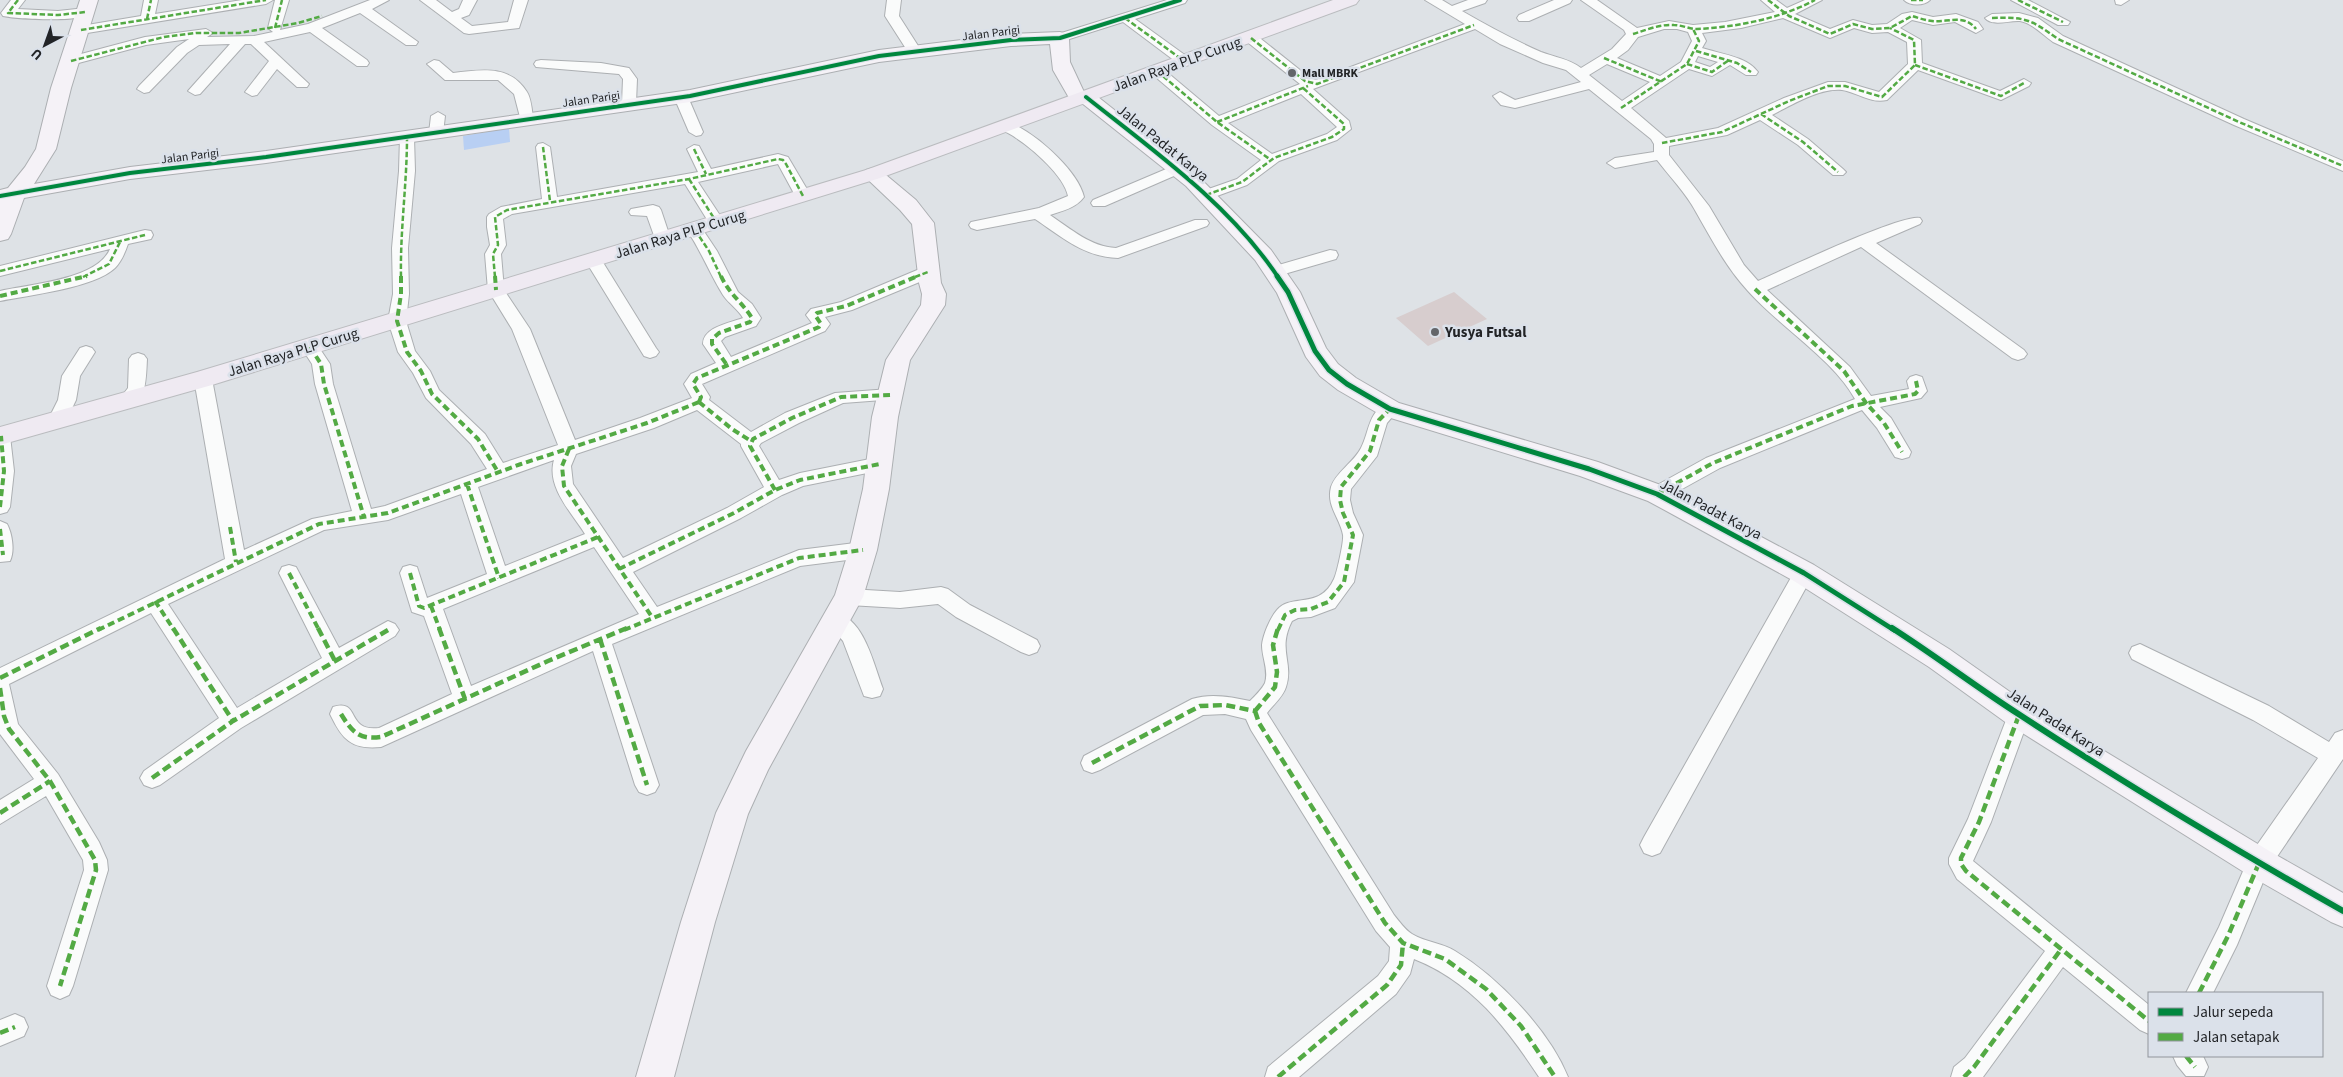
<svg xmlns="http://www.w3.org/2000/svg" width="2343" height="1077" font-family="'Source Sans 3',sans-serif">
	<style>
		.green { fill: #b8cff3 }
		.building { fill: #d7cdce }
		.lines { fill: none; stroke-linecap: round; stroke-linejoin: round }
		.street-casing { stroke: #acafb2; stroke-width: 2 }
		.secondary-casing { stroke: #acafb2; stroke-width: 2 }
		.primary-casing { stroke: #babcbf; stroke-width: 2 }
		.street { fill: #fafbfb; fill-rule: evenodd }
		.secondary { fill: #f5f2f7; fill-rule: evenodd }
		.primary { fill: #efeaf2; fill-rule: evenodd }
		.quiet-far2 { stroke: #53aa44; stroke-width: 2.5; stroke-dasharray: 5.5 2.5; stroke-linecap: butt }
		.quiet-far1 { stroke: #53aa44; stroke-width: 4; stroke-dasharray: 7 4; stroke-linecap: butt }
		.quiet { stroke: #53aa44; stroke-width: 4.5; stroke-dasharray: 9 4.5; stroke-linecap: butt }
		.cycleway-far2-casing { stroke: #dbe1ea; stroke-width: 6 }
		.cycleway-far1-casing { stroke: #dbe1ea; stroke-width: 8 }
		.cycleway-casing { stroke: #dbe1ea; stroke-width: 9 }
		.cycleway-far2 { stroke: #00873e; stroke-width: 4 }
		.cycleway-far1 { stroke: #00873e; stroke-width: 5 }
		.cycleway { stroke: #00873e; stroke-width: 6 }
		.poi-dot { fill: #64666a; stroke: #dbe1ea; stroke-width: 2 }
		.labels { text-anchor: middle; stroke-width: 5; stroke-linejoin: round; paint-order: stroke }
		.far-street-label { font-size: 12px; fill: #222427; stroke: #dbe1ea }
		.far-poi-label { font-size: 12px; font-weight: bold; fill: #222427; stroke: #dbe1ea; text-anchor: start }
		.street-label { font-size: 15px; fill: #222427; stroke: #dbe1ea }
		.poi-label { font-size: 15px; font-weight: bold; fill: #222427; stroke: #dbe1ea; text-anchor: start }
	</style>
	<rect width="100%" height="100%" fill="#dee2e6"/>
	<!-- green -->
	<path class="green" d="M509,128L510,142L464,150L463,136Z"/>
	<!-- building -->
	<path class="building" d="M1454,292L1487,319L1428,346L1396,318Z"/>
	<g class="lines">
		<!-- street casing -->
		<g class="street-casing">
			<path id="street" d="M11,0H25L18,9L58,11L86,8L93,12C84,23 18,19 3,16L1,13Z
				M144,0H158L155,14L242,0H273L266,4L81,34L74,30L81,26L141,16Z
				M275,0H289L280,30L308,24L370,0H389L372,9L418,42L416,45H406L360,13L322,28L367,60L369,63L367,66H357L310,32L264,42L309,84L307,87H297L277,69L257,95L252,96L245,92L269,61L251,44H245L200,94L195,95L188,91L230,44L199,45L187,53L149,92L144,93L137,89L139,86L177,47L189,39L146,45L71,65L64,61L66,58L145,37L206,29L213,33L207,37L254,36L273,32L268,28Z
				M420,0H436L452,12L459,9L463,0H477L469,15L461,18L472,26L508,22L514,0H528L519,28L469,34L464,33Z
				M887,0H901L899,16L922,52L920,55H910L885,16Z
				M1167,0H1187L1185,3L1135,19L1189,58L1191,61L1189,64H1179L1123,22L1060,42L1053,38L1055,35Z
				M1425,0H1442L1452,6L1468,0H1487L1485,3L1462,11C1488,26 1514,40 1541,52C1554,57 1570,59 1581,68L1612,49L1626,34L1624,30L1581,0H1597L1637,28L1669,21L1693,25L1725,22L1775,12L1761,0H1776L1787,8L1805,0H1822L1795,14L1830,29L1853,20L1872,25L1887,24L1902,14L1912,12L1933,17L1956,14L1978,22L1983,29L1976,33L1955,22L1933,25L1912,20L1900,28L1921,40L1922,63L2000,91L2024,79L2031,83L2029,86L2001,100L1918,70L1887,100C1870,104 1857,92 1842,90C1819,88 1792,105 1772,115L1808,139L1843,169L1846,172L1843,175H1833L1798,145L1760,120L1727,135L1669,146V155L1709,206L1744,265L1758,281C1781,271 1903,213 1920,218L1922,221L1920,224L1876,243L2024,350L2027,354L2024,358L2018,360L2012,358L1861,247L1767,290L1850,367L1871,396L1909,389L1907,381L1910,377L1916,375L1922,377L1927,391L1921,398L1880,407L1891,418L1911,452L1909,457L1902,459L1895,457L1877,428L1862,410L1720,468L1664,499L1657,501L1650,499L1647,494L1650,489L1706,458L1855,399C1834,360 1778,325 1748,291C1726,267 1712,240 1696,212C1686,193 1670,177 1657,160L1615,168L1607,163L1615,158L1654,152V144L1651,139L1589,89L1515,108L1501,105L1493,96L1500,92L1515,100L1581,82L1566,70L1543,63L1500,44L1475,29L1313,89L1349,121L1351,129L1337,140L1279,161L1247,185L1206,200L1200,198L1198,195L1200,192L1237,179L1261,160L1212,125L1152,74L1150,71L1152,68H1162L1219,116L1300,84L1246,41L1244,38L1246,35H1256L1310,78L1316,80L1465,24ZM1783,18L1830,38L1854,28L1872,33L1888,32L1907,42L1908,64L1879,92L1845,82H1828L1784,98L1718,128L1666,138L1631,108L1689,69L1712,76L1730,65L1746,75H1756L1758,72C1746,56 1720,54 1702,48L1706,41L1702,33L1741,28ZM1664,29H1677L1688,32L1692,41L1681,62L1660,76L1617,58L1628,50L1638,37ZM1698,56L1718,62L1710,67L1695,62ZM1607,64L1650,82L1622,101L1589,75ZM1301,94L1337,127L1327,134L1272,154L1228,123Z
				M1554,0H1572L1570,3L1529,21H1519L1517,18L1519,15Z
				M1904,0H1930C1924,6 1910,6 1904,0Z
				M2011,0H2028L2070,22L2068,25H2058Z
				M2115,0H2129L2121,5L2116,4Z
				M2019,13L2038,18L2063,36L2244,119L2343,161V171L2234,125L2053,42C2043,35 2032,23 2020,21C2009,20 1993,27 1985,18L1992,14Z
				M434,60L439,61L453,73C480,70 510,64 527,92C531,98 532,110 533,118L531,121H521L514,94L498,80H445L427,64Z
				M541,60L601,63L629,68L637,79L636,103L629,107L622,103L623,79L619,74L536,67L534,64L536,61Z
				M681,93L688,97L703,132L701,135L696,136L689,132L674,97Z
				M438,112L445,116L443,133L436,137L429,133L431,116Z
				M1004,121C1030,127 1078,170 1084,197C1076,208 1062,211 1050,215C1071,229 1091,247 1116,248L1195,220H1207L1209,223L1207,226L1118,258C1084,257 1062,237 1035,219L977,230L971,228L969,225L971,222L1039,208L1068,196C1064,176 1033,149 1016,138C1010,133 1001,131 997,125Z
				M407,133L414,137L415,171L408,248L409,294L406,321L415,351L430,371L439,390L485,434L503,463L558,445L512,329L488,290L485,254L490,245L487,227V217L489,214L501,207L542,199L536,147L538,144L543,143L550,147L557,197L698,172L687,149L694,145L699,146L711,169L778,154L788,157L811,196L809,199H797L778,164L698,182L725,223L723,226H711L685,184L512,214L503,219L506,245L501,254L504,290L530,329L575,440L640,418L692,398L684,384L691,374L716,363L703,344C703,327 730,323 743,318C738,309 729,304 723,295C710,274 701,251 687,230L689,227H701L717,251L738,292L752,304L761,318L756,326L725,337L721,341L731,357L812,323L806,315L811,309L841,302L922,268H934L936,272L934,276L852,310L825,317L830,324L825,331L702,384L710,397L709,400L751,432L785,413L835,393L890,389L896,391L899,395L896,399L843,403L799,423L761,443L759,446L779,480L800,473L880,457L887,459L890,464L887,469L803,486L782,495L741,518L633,572L657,607L799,550L863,542L870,545L873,550L870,555L863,558L800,566L612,644L659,785L655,792L647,795L639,792L635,785L593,651L381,747C351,750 342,739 330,714L333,707C361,698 345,732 379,728L452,694L424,616L412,612L400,573L403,567L410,565L417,567L427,598L487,574L461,494L388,520L324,530L168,604L237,708L322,658L279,573L282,567L289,565L296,567L339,648L388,621L395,624L399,630L395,636L241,728L160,785L152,788L144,785L140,778L144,771L219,718L151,613L9,684L18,724L58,774L99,842L107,860L108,870L73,986L69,995L60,999L51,995L47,986L84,870L83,860L46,796L0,824V800L34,779L0,734V668L225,559L194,379L197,375L203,373L209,375L212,379L244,550L312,519L352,511L315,384L312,364L301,347L304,343L310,341L316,343L330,364L333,384L371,509L385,506L487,469L471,444L426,398L413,373L398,352L388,321L393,294L392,248L399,171L400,137ZM697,410L741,444V446L764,487L727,508L623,558L573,484L571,466L576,454L654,428ZM554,460C546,487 572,513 585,534L505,566L478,487ZM594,547L639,614L471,686L443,609Z
				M1178,164L1183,166L1186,169L1183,172L1105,206H1093L1091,203L1093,200Z
				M653,205L659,207L661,210L671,240L669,244H657L647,216L631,215L629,212L631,209Z
				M145,230L151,231L153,235L151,239L128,244C125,253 121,262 115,268C94,288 29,295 0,301V291C30,284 97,280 110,249L0,276V266Z
				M1330,250L1336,251L1338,255L1336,259L1274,277L1268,276L1266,272L1268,268Z
				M593,255L599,256L656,348L659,352L656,356L650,358L644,356L585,260L587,256Z
				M86,346L92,348L95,352L80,376L76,400L64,425L57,427L50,425L48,420L58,400L62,376L80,348Z
				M138,353L144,355L147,359C146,376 147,413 121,406L118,401L128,388L129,359L132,355Z
				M1390,403L1396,404L1399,409L1387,423L1377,456L1351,489L1350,500L1353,513L1363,535L1354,582L1335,608L1311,617L1298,618L1292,621C1277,650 1294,662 1286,687C1283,697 1273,705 1267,713L1394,915C1399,921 1405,930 1412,934C1425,942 1442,943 1455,951C1498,977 1549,1030 1568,1077H1539C1506,1027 1472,982 1414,959L1410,974L1396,994L1299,1077H1265L1268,1067L1378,976L1389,961L1390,947L1376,931L1251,730L1246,719L1225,714L1203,715L1100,770L1092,773L1084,770L1081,763L1084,756L1192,699C1211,693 1231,697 1250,701C1255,696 1262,689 1265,683C1269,670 1262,658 1262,645C1263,635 1270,618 1277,610C1291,593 1320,610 1334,579C1337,573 1344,541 1343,535C1340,518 1326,506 1331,487C1336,472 1354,462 1361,448C1370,431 1368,409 1390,403Z
				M0,430L8,431L10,436L14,471L10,507L7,512L0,514Z
				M0,521L7,524C12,533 15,551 10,561L0,562Z
				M1804,565L1811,567L1814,573L1660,853L1652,856L1644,853L1640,845L1644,837L1797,567Z
				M941,587L948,589L970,605L1037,640L1040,646L1037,652L1029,655L1021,652L956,617L938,604L900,608L849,605L842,603L839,597L842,591L849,589L900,592Z
				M836,612C865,621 873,663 883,689L880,696L872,698L864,696L843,641L825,620L829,614Z
				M2140,644L2269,706L2329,742L2335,733L2343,730V759L2268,870L2237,945L2213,993H2186L2219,927L2250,855L2318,758L2253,720L2132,659L2129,653L2132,647Z
				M2019,706L2027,708L2030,715L1991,822L1973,861L2149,1005V1034L2140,1030L2063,967L1983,1077H1951L1954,1067L1965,1058L2045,951L1957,879L1949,864V858L1968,819L2008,715L2011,708Z
				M15,1014L24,1018L28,1027L24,1036L0,1046V1020Z
				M2173,1056H2203L2208,1067L2204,1076H2186L2177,1065Z"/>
		</g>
		<!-- secondary casing -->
		<g class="secondary-casing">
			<path id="secondary" d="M80,0H98L71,88L56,149L34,184L130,167L266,151L690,90L879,50L1011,34L1060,32L1067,34L1069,38L1070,62L1084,92L1093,93L1200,178L1271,250L1300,292L1326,348L1338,364L1356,378L1399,403L1598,462L1666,487L1692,500L1814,565L1949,649L2030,706L2271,852L2343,893V927L2331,922L2247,874L2008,724L1929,667L1794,581L1672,514L1648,501L1580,476L1381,415L1338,390L1320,376L1306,357L1277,293L1255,260L1186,186L1083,104L1072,103L1053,70L1050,44L1011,46L879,62L690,102L266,163L130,179L24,198L11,234L8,239L0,241V190L8,188L25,167L36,149L51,88Z
				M873,168L880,170L916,200L934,223L941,283L946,294L945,305L910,360L898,417L889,489L877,550L863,597L768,770L748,814L715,922L674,1077H636L681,922L716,813L746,751L835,595L849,550L863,489L872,417L886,360L921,305L922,294L919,283L912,224L900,210L862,174L866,170Z"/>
		</g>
		<!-- primary casing -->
		<g class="primary-casing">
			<path id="primary" d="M1333,0H1359L1356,4L880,178L212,385L0,445V427L197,372L866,170Z"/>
		</g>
		<!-- street -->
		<use href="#street" class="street"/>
		<!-- secondary -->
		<use href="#secondary" class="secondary"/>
		<!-- primary -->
		<use href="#primary" class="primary"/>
		<!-- quiet-far2 -->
		<path class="quiet-far2" d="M18,0L8,13L58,15L86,12
			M1768,0L1789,16L1830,34L1853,24L1872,29L1890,28L1912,16C1918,18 1925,20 1932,21C1947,23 1964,13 1976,29
			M1911,0H1923
			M2018,0L2063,22
			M1125,18L1184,61
			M1992,18C2026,17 2030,19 2058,39L2239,122L2343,166
			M147,19L151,0
			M275,28L282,0
			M81,30L266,0
			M1633,34C1646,30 1660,24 1674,25C1682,25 1689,29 1697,29C1737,27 1779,19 1815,0
			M1251,38L1305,81L1317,84L1474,25
			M1696,51L1737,63L1751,72
			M1604,58L1662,82
			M71,61L164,37L196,33H239L298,23L322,16
			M1687,64L1712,72L1729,60
			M1915,65L2001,96L2024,83
			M1157,71L1217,122L1271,160
			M1621,108L1687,64L1699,41L1693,29
			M1761,114L1803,142L1838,172
			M1217,122L1308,86
			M1662,143L1722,132L1789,101L1828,86H1845L1882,97L1915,65L1914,40L1890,28
			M543,147L550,201
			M694,149L706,174
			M689,179L717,223
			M1206,195L1242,182L1274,158L1332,137L1344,129V124L1303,88
			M695,230L709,251L721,277
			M0,271L145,235
			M83,277L109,264L120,242
			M401,277C400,230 407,184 407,137
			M495,277L493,254L498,245L495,217L507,210L689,179L778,159L783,160L786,164L803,196
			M915,277L928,272"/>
		<!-- quiet-far1 -->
		<path class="quiet-far1" d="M401,276V294L397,321L407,352L421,371L432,394L478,439L498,472
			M495,276L496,290
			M721,276C729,294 742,302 752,318L750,322L719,333L712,339V344L727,365
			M1755,289L1844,371L1866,403L1884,423L1902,452
			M0,296L87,276
			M310,347L321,364L324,384L364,517
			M699,402L701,397L693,384L697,378L819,327L821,324L815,315L817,313L846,306L918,276
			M699,402L732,429L751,441
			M569,449L562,466L564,486L652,617
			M467,484L499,578
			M775,490L750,446L753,439L792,418L841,397L890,395
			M1657,494L1713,463L1852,406L1915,394L1918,391L1916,381
			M0,507L4,471L1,436
			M230,527L236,562
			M0,529L3,555
			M619,569L734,513L775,490L800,480L880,464
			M289,573L319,630
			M410,573L419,606L424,608L598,537
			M155,601L174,630
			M431,606L440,630
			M98,630L319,524L388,513L521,464L647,423L699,402
			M624,630L799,558L863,550
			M1278,630L1285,615L1295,610L1311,609L1328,602L1344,582L1353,535L1343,513L1340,500L1341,487L1370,451L1379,420L1390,409"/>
		<!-- quiet -->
		<path class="quiet" d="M173,628L233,721
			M318,628L335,661
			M439,628L465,699
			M600,639L647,785
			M0,678L101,628
			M0,688L4,716L9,729L50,781L95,860L96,870L60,986
			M1255,711L1259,723L1385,923L1403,943L1445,959L1486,989L1521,1026L1555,1077
			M1255,711L1275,687L1277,672L1273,645L1278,628
			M341,714C352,732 359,740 381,737L548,661L627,628
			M2019,715L1979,822L1961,858V864L1966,871L2149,1021
			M1092,763L1200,706L1225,705L1255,711
			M152,778L233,721L388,630
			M0,813L50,781
			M2199,993L2228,936L2259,863
			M0,1033L15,1027
			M2186,1056L2195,1067
			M1278,1077L1387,985L1401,965L1403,943
			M1964,1077L1974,1067L2062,948"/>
		<!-- cycleway-far2 casing -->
		<g class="cycleway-far2-casing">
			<path id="cycleway-far2" d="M1086,97C1154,151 1229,204 1278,277
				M0,196L130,173L266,157L690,96L879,56L1011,40L1060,38L1180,0"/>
		</g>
		<!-- cycleway-far1 casing -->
		<g class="cycleway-far1-casing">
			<path id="cycleway-far1" d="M1277,276L1288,292L1315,351L1329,370L1347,384L1390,409L1589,469L1657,494L1804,573L1894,630"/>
		</g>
		<!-- cycleway casing -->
		<g class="cycleway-casing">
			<path id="cycleway" d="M1892,628C1936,656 1976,687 2020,715C2125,784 2234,849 2343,911"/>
		</g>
		<!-- cycleway-far2 -->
		<use href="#cycleway-far2" class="cycleway-far2"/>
		<!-- cycleway-far1 -->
		<use href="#cycleway-far1" class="cycleway-far1"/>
		<!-- cycleway -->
		<use href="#cycleway" class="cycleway"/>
	</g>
	<!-- markers -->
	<g class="poi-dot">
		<circle cx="1292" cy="73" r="5"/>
		<circle cx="1435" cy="332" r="5"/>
	</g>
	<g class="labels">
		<!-- far-street labels -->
		<g class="far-street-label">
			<text transform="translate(991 33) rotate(-7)" y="4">Jalan Parigi</text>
			<text transform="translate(591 99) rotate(-8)" y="4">Jalan Parigi</text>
			<text transform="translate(190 156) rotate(-7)" y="4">Jalan Parigi</text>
		</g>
		<!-- far-poi labels -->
		<g class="far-poi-label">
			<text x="1302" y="77">Mall MBRK</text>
		</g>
		<!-- street labels -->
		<g class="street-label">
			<text transform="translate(1177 64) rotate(-20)" y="5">Jalan Raya PLP Curug</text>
			<text transform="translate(1163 143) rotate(39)" y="5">Jalan Padat Karya</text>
			<text transform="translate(680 234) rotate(-17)" y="5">Jalan Raya PLP Curug</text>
			<text transform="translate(293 352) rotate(-17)" y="5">Jalan Raya PLP Curug</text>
			<text transform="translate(1711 509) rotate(28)" y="5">Jalan Padat Karya</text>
			<text transform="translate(2056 722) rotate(33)" y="5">Jalan Padat Karya</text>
		</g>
		<!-- poi labels -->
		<g class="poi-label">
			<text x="1445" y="337">Yusya Futsal</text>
		</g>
	</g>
	<!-- legend -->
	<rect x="2148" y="992" width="175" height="65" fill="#dbe1ea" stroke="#91959c"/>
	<rect x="2158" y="1008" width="25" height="8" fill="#00873e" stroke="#91959c"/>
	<text x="2193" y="1017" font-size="15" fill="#222427">Jalur sepeda</text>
	<rect x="2158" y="1033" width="25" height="8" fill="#53aa44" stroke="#91959c"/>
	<text x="2193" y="1042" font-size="15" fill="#222427">Jalan setapak</text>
	<!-- north arrow -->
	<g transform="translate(45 45) rotate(221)" stroke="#dbe1ea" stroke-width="4" paint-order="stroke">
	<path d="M0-4L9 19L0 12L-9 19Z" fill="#222427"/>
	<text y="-8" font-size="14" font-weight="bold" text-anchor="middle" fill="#222427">U</text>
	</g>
</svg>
